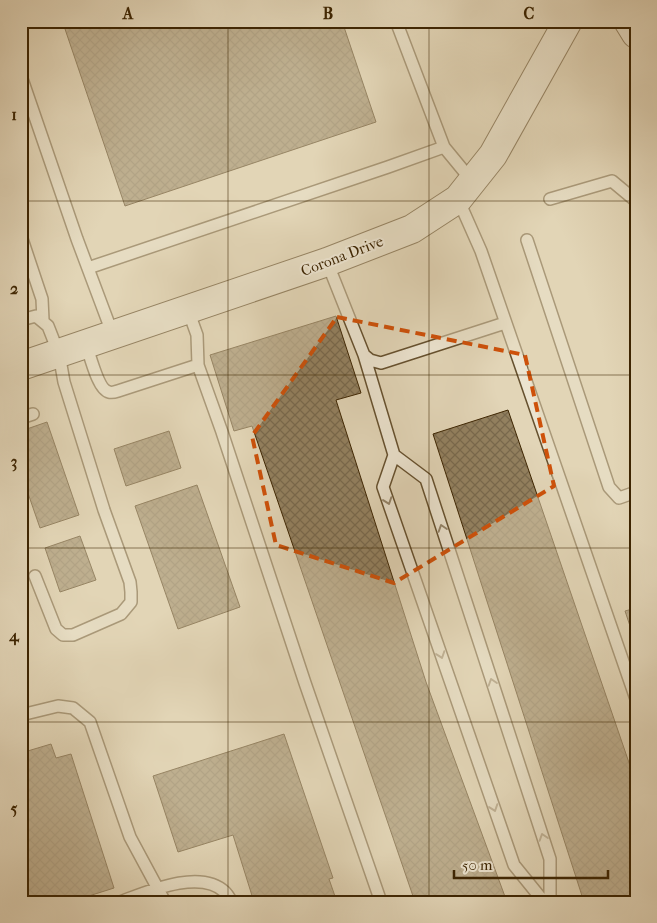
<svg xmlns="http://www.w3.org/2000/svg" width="657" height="923" font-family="'IM FELL French Canon',serif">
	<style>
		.building { fill: url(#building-cross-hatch); stroke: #3d2502 }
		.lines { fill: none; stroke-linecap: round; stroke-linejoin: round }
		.lane-casing { stroke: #66512f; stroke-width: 14 }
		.secondary-casing { stroke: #3d2502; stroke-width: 30 }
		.lane { stroke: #ece4d0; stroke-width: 11 }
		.secondary { stroke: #ece4d0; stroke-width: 28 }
		.oneway { stroke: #948469 }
		.marked { fill: none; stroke: #ce510a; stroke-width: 4; stroke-dasharray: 10 6; stroke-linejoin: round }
		.grid { fill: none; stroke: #3d2502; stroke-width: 1; stroke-opacity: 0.55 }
		.labels { text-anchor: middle; stroke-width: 4; stroke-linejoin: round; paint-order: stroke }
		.street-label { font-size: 15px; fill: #3d2502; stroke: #ece4d0 }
		.neatline { fill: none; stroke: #3d2502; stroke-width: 2 }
		.grid-label { font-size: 16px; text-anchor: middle; font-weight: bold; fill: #3d2502 }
	</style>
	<defs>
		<pattern id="building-cross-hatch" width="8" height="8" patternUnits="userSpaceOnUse" patternTransform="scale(1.25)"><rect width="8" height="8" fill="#938160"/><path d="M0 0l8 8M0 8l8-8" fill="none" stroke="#79694d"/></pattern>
	</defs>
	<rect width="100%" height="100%" fill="#e2d5b7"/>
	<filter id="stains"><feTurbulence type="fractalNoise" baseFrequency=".004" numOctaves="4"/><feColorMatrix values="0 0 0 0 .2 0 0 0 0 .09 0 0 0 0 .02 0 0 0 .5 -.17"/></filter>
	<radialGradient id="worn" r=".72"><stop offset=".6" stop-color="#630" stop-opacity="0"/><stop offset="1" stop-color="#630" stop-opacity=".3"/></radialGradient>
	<!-- building -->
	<path class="building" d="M88,21H342L376,122L125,206L65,29Z
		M336,316L361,393L336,400L426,682L507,902H415L252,426L234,431L210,355Z
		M508,410L636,783V902H584L433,434Z
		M47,422L79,515L40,528L21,473V431Z
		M169,431L181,468L126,486L114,449Z
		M197,485L240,607L178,629L135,506Z
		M80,536L96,580L60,592L45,548Z
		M636,608V644L625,611Z
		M284,734L333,878L329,879L337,902H254L233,835L178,852L153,776Z
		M51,744L56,758L71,754L114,888L70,902H21V753Z"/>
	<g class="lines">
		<!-- lane casing -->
		<g class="lane-casing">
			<path id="lane" d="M396,21L444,147L472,181
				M21,76L77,239L113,335
				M458,199L481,251L636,699
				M550,199L612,181L636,201
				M21,236L42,299L43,320
				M527,240L609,487L619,498L636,492
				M327,262L364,355L370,360L381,363L505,323
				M88,268L388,167L444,147
				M188,310L197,335L198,365L222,432L305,683L381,902
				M21,320L36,316L48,326L59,354L64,382L104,510L130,582L131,592V602L121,614L73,635H63L56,629L35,576
				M86,344C90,355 98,390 109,392C112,393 115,392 118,391L198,365
				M364,355L394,455L426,479L550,859V902
				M21,418L33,414
				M394,455L383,487L514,865L544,902
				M21,715L58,706L73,708L90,722L130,837L165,902
				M120,902C147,892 200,868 225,892C228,895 230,899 232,902"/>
		</g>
		<!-- secondary casing -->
		<g class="secondary-casing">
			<path id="secondary" d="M628,21L636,34
				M21,366L327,262L412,229L458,199L493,155L568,21"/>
		</g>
		<!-- lane -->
		<use href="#lane" class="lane"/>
		<!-- secondary -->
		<use href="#secondary" class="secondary"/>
	</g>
	<!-- one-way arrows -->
	<defs><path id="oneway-chevron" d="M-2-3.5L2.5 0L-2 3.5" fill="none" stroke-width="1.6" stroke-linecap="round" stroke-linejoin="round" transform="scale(1.25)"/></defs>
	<g class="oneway">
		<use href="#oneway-chevron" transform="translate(388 501) rotate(71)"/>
		<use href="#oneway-chevron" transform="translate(442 528) rotate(-108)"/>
		<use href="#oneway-chevron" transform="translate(441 655) rotate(71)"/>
		<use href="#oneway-chevron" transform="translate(492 682) rotate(-108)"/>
		<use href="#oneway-chevron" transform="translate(494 808) rotate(71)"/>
		<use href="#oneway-chevron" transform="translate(543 837) rotate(-108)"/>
	</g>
	<!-- marked area -->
	<path d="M0 0H657V923H0ZM337,317L525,355L554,486L394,583L276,545L252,436Z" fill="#e2d5b7" fill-opacity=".55" fill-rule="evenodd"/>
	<path class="marked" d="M337,317L525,355L554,486L394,583L276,545L252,436Z"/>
	<!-- grid -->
	<path class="grid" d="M228,21V902M429,21V902M21,201H636M21,375H636M21,548H636M21,722H636"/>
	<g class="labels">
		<!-- street labels -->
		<g class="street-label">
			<text transform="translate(342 256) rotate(-21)" y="5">Corona Drive</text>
		</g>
	</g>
	<!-- margin -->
	<rect width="657" height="923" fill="none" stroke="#e2d5b7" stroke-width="55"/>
	<!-- scale -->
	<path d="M454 870v8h154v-8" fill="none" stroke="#3d2502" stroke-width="2.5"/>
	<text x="462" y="870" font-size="15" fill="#3d2502" stroke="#ece4d0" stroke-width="4" paint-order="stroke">50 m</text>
	<rect x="28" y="28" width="602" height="868" class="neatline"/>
	<g class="grid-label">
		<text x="128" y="19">A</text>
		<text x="328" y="19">B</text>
		<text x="529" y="19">C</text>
		<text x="14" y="120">1</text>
		<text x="14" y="294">2</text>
		<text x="14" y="467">3</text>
		<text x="14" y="641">4</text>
		<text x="14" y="814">5</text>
	</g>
	<rect width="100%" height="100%" filter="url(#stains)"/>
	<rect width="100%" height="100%" fill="url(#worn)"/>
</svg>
